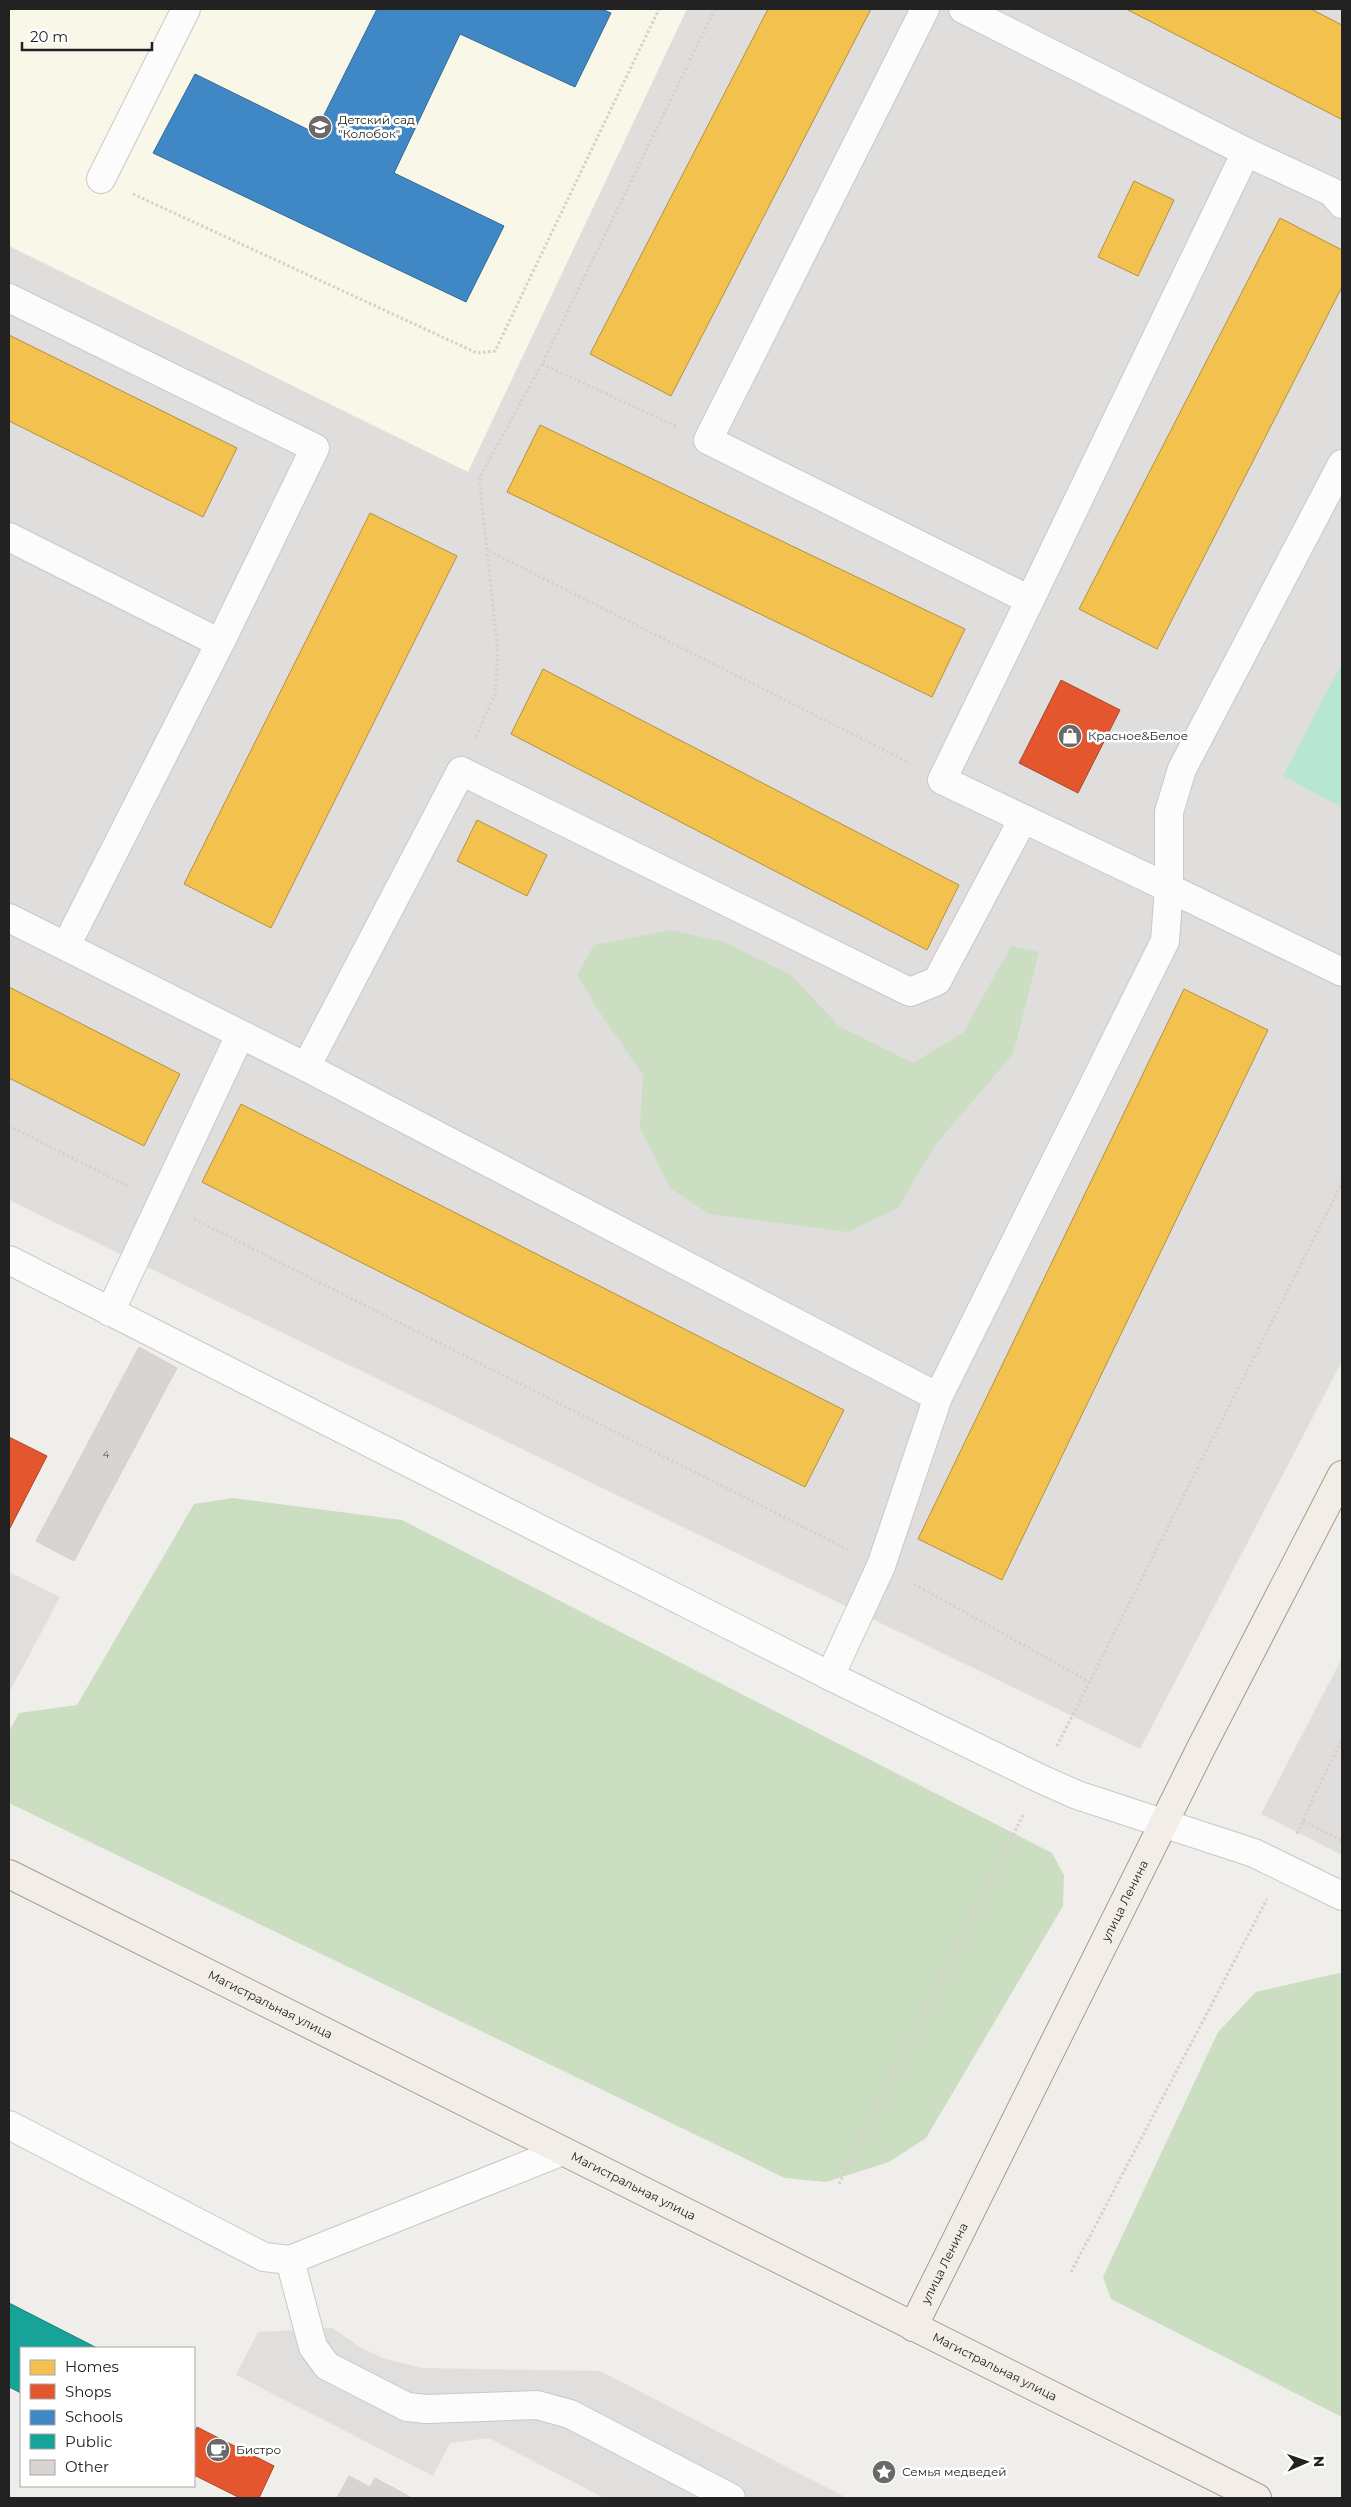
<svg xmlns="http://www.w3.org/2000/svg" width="1351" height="2507" font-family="Montserrat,sans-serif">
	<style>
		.residential { fill: #dfdedc }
		.education { fill: #f8f7e8 }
		.forest { fill: #cbdec1 }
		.pitch { fill: #b7e6d2 }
		.parking { fill: #e0dfde }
		.homes { fill: #f2c14e; stroke: #b49141 }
		.shops { fill: #e4572e; stroke: #aa472a }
		.schools { fill: #3f88c5; stroke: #366994 }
		.public { fill: #17a398; stroke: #1a7c75 }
		.building { fill: #d7d4d2; stroke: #d3d0cc }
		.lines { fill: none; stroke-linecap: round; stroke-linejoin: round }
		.minor-casing { stroke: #c9c8c7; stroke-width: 30 }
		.major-casing { stroke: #a79c86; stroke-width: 30 }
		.path { stroke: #dccecd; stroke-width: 3; stroke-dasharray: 2.5 2.5; stroke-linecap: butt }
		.minor { stroke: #fdfcfc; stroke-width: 28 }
		.major { stroke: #f3ede7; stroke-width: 28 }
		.labels { text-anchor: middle; stroke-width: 5; stroke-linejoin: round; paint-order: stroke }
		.number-label { font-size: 10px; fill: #4f4e4e }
		.poi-label { font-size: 12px; fill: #222; stroke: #fff; text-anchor: start }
		.street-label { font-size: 12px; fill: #222; stroke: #fff }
	</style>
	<rect width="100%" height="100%" fill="#f0eeeb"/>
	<!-- residential -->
	<path class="residential" d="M9,9H1342V1361L1140,1749L9,1200Z
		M1342,1658V1855L1261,1814Z"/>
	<!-- education -->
	<path class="education" d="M9,9H687L468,472L9,246Z"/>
	<!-- forest -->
	<path class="forest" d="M670,930L724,942L790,974L840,1027L913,1063L963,1033L1011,946L1039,952L1013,1054L936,1144L898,1208L848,1232L709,1214L670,1188L640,1128L643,1075L596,1007L577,975L594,945Z
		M233,1498L402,1520L1052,1853L1064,1875L1063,1906L926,2138L889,2162L826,2182L785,2178L9,1803V1731L19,1713L77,1705L194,1504Z
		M1339,1973L1342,1974V2417L1111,2299L1103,2277L1218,2032L1256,1992Z"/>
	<!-- pitch -->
	<path class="pitch" d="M1342,663V807L1283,776Z"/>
	<!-- parking -->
	<path class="parking" d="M9,1572L60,1597L9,1693Z
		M333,2328L358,2346L385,2359L422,2368L600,2371L847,2498H604L489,2438L450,2443L433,2476L236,2375L258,2332Z"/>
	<!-- homes -->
	<path class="homes" d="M768,9H871L671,396L590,354Z
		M1126,9H1311L1342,25V117L1341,119Z
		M1134,181L1174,200L1138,276L1098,257Z
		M1280,218L1342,250V287L1157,649L1079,609Z
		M9,335L237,448L203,517L9,421Z
		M540,425L965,629L932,697L507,492Z
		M370,513L457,556L271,928L184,884Z
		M543,669L959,885L927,950L511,734Z
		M477,820L547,855L527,896L457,861Z
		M9,987L180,1074L144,1146L9,1078Z
		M1184,989L1268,1030L1002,1580L918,1539Z
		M241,1104L844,1410L805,1487L202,1182Z"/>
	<!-- shops -->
	<path class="shops" d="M1061,680L1120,710L1078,793L1019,763Z
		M9,1437L47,1456L9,1530Z
		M197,2427L274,2466L259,2498H240L194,2475V2434Z"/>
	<!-- schools -->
	<path class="schools" d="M377,9H602L611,13L575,87L460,34L394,173L504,226L466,302L153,153L195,74L315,133Z"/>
	<!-- public -->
	<path class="public" d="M9,2303L97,2348H21V2393L9,2387Z"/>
	<!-- building -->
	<path class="building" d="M139,1347L177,1368L74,1561L36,1541Z
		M349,2476L370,2487L375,2478L412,2498H337Z"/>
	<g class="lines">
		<!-- minor casing -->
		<g class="minor-casing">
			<path id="minor" d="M925,9L708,440L1030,600L1246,152
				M963,9L1246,152L1332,192L1342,204
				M101,179L186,9
				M9,298L315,448L220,643
				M9,537L220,643L66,946
				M1030,600L942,780L1169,888V812L1182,769L1342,464
				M9,918L306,1067L938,1397L1165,941L1169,888L1342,972
				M306,1067L461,771L910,992L937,981L1023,819
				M9,1260L830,1676L1041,1779L1077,1795L1254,1853L1342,1896
				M110,1312L240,1035
				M830,1676L881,1566L938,1397
				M9,2125L264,2257L290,2260L560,2152
				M290,2260L313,2347L327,2366L407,2407L427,2409L537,2405L570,2414L731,2498"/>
		</g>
		<!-- major casing -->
		<g class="major-casing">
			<g id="major">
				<path id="s1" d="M9,1874L1257,2498"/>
				<path id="s2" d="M913,2327L1202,1746L1342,1475"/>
			</g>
		</g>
		<!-- path -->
		<path class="path" d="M715,9L542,364L479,478L487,550L910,763
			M133,194L477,353L495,351L659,9
			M542,364L676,426
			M476,737L495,694L498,654L487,551
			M9,1126L128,1186
			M194,1219L849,1550
			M914,1584L1088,1681
			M1057,1746L1342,1183
			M1303,1821L1342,1841
			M1297,1834L1313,1798L1342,1740
			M839,2184L1024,1813
			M1071,2272L1267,1899"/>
		<!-- minor -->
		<use href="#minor" class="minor"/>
		<!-- major -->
		<use href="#major" class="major"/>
	</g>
	<!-- icons -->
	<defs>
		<g id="school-disc" transform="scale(1.25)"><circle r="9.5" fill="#6a6968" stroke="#fff"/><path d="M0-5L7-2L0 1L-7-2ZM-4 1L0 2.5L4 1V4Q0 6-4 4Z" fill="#fff"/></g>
		<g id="shop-disc" transform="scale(1.25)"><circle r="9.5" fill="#6a6968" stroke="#fff"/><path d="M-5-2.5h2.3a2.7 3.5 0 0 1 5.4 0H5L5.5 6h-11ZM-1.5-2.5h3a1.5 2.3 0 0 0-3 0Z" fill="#fff"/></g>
		<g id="cafe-disc" transform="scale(1.25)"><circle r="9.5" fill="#6a6968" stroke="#fff"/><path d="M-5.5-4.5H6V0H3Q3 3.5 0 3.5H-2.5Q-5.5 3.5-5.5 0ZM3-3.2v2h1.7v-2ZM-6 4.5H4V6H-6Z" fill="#fff"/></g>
		<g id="sight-disc" transform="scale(1.25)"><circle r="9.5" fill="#6a6968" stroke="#fff"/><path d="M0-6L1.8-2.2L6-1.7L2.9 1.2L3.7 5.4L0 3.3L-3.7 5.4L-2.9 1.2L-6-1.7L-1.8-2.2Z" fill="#fff"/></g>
	</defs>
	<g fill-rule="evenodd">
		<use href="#school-disc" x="320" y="127"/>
		<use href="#shop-disc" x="1070" y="736"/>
		<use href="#cafe-disc" x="218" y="2450"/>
		<use href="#sight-disc" x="884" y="2472"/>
	</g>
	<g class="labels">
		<!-- number labels -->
		<g class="number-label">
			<text x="106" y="1458">4</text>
		</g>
		<!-- poi labels -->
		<g class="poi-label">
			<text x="338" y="124">Детский сад<tspan x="338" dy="14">"Колобок"</tspan></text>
			<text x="1088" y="740">Красное&amp;Белое</text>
			<text x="236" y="2454">Бистро</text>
			<text x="902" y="2476">Семья медведей</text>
		</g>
		<!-- street labels -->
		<g class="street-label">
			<text dy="4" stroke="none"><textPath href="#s2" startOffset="476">улица Ленина</textPath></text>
			<text dy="4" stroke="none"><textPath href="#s1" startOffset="292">Магистральная улица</textPath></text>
			<text dy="4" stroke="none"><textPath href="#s1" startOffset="698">Магистральная улица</textPath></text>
			<text dy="4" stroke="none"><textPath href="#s2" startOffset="71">улица Ленина</textPath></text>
			<text dy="4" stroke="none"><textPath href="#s1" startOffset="1102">Магистральная улица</textPath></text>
		</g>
	</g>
	<!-- border -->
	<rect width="1351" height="2507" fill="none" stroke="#222222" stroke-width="20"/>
	<!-- legend -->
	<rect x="20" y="2347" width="175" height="140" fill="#ffffff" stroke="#a7a7a7"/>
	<rect x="30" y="2360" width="25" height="15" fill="#f2c14e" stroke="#a7a7a7"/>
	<text x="65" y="2372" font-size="15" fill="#222222">Homes</text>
	<rect x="30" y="2384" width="25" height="15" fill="#e4572e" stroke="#a7a7a7"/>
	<text x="65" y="2397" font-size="15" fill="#222222">Shops</text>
	<rect x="30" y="2410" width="25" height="15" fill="#3f88c5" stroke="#a7a7a7"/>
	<text x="65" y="2422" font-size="15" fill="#222222">Schools</text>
	<rect x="30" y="2434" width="25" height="15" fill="#17a398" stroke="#a7a7a7"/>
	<text x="65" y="2447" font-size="15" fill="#222222">Public</text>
	<rect x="30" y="2460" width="25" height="15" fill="#d7d4d2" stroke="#a7a7a7"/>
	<text x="65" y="2472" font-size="15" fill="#222222">Other</text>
	<!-- north arrow -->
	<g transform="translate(1306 2462) rotate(88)" stroke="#ffffff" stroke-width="4" paint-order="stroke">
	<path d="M0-4L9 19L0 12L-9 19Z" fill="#222222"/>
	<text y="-8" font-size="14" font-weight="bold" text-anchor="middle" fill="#222222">N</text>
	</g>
	<!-- scale -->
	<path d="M22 42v8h130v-8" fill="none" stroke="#222222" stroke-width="2.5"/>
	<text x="30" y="42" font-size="15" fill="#222222" stroke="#ffffff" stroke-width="4" paint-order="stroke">20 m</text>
</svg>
